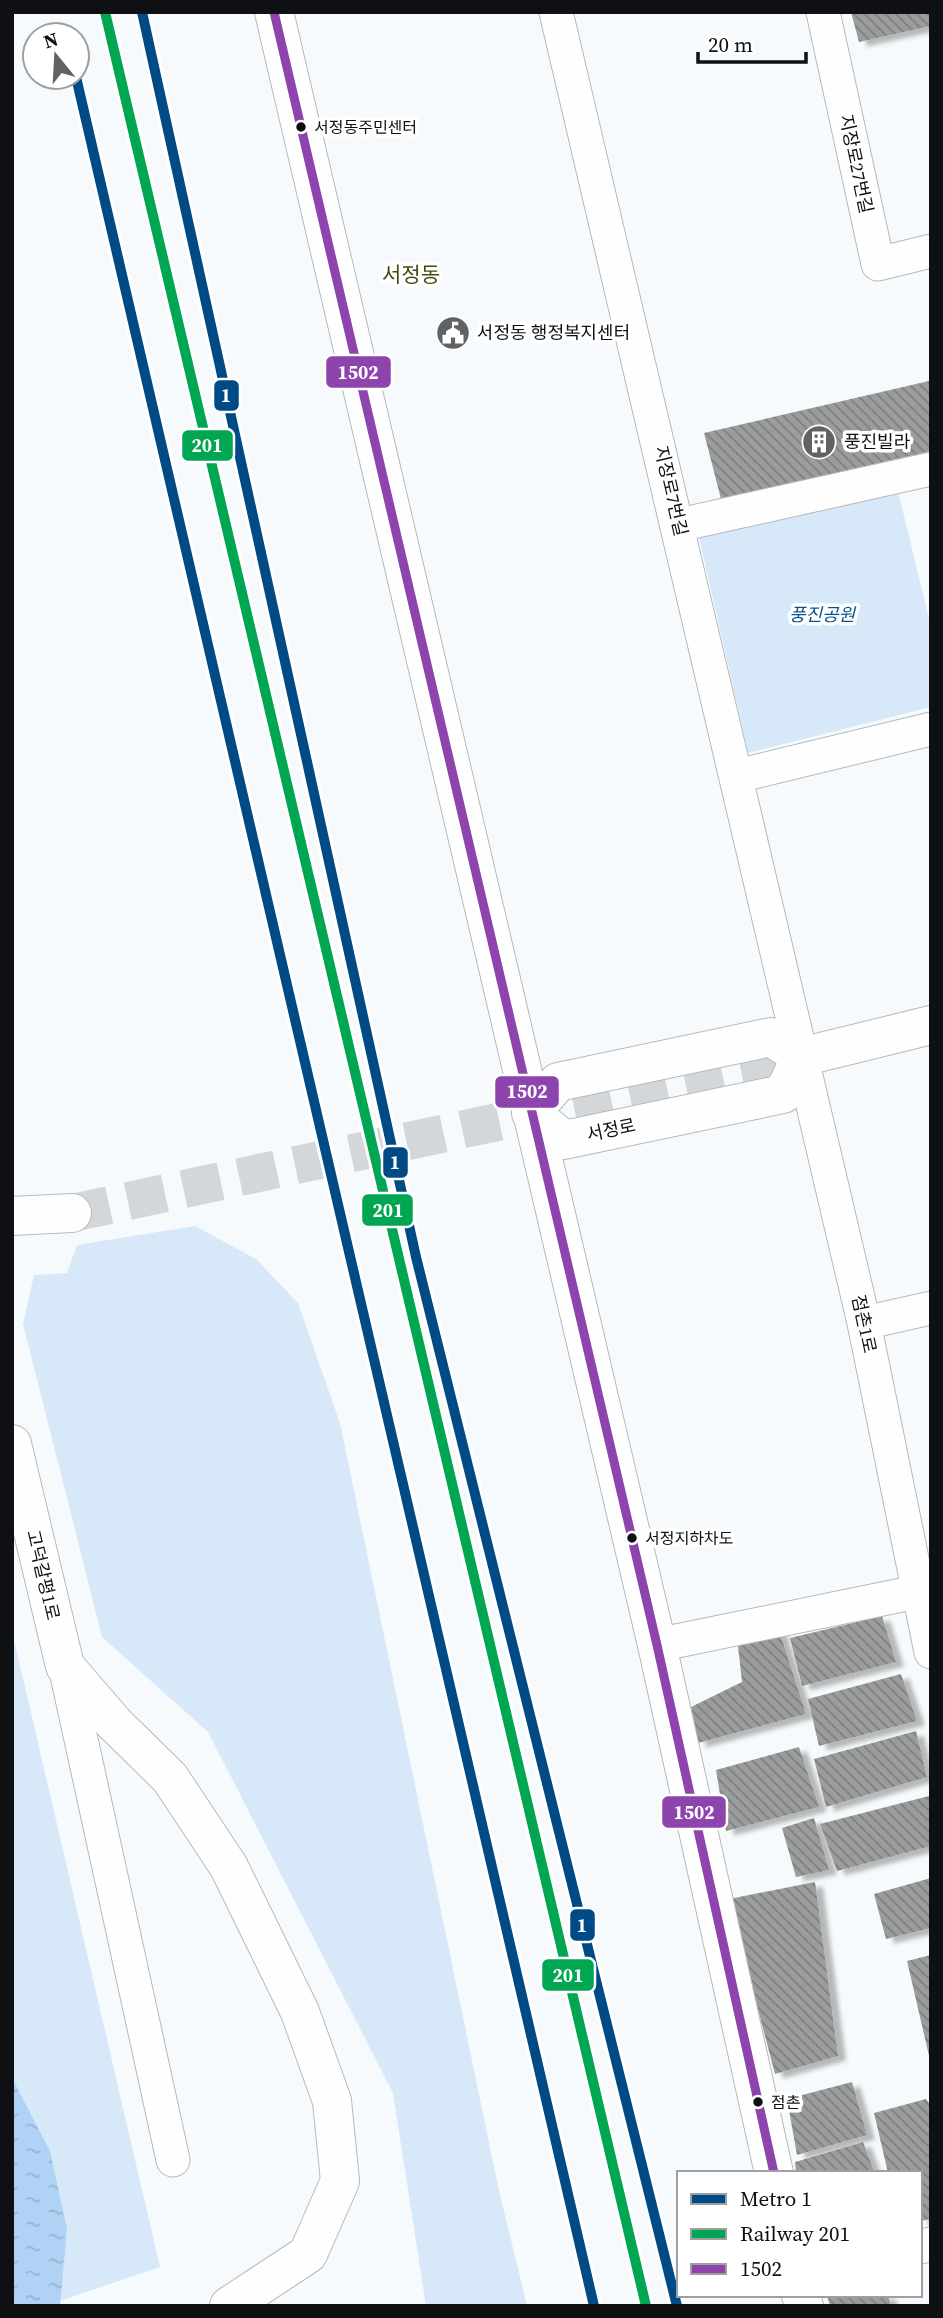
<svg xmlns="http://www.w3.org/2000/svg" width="943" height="2318" font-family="'Source Serif 4','Noto Sans KR',serif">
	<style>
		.green { fill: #d7e8f9 }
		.water { fill: url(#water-ripples) }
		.building { fill: url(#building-back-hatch); filter: url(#shadow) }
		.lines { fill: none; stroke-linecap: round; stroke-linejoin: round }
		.secondary-tunnel { stroke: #d4d7d9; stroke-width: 38; stroke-dasharray: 38 19; stroke-linecap: butt }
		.street-casing { stroke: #b6b9bb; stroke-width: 35 }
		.secondary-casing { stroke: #b6b9bb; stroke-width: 40 }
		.street { stroke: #fefeff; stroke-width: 33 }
		.secondary { stroke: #fefeff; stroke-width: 38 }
		.bus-1-casing { stroke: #fff; stroke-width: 14 }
		.bus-1 { stroke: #8e44ad; stroke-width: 9 }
		.rail-1-casing { stroke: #fff; stroke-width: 16 }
		.rail-1 { stroke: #00a651; stroke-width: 10 }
		.metro-1-casing { stroke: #fff; stroke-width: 16 }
		.metro-1 { stroke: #004a85; stroke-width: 10 }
		.bus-dot { fill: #0e1013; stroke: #fff; stroke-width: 2.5 }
		.labels { text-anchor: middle; stroke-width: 7; stroke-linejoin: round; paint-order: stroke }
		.bus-label { font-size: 16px; fill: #0e1013; stroke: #fff; text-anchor: start }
		.street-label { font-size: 18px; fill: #0e1013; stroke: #fff }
		.poi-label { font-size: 18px; fill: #0e1013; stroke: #fff; text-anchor: start }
		.park-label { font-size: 18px; font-style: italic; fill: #0a548e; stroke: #fff }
		.quarter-label { font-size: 21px; fill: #464b0f; stroke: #fff }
		.line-badge { stroke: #fff; stroke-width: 2.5 }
		.badge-label { font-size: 19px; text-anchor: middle; font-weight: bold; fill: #fff }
	</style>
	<defs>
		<pattern id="water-ripples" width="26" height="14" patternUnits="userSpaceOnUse" patternTransform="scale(1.75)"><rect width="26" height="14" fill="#b0d2f4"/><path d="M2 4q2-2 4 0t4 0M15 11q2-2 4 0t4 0" fill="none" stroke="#96b3d0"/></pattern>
		<pattern id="building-back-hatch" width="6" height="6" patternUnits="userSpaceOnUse" patternTransform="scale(1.75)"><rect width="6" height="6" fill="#9b9c9c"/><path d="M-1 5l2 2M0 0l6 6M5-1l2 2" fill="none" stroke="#7d7e7e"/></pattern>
		<filter id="shadow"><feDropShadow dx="8" dy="4.5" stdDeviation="2" flood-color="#0004"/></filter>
	</defs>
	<rect width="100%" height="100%" fill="#f7fafc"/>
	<!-- green -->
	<path class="green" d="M898,491L931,627V707L748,753L699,537Z
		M195,1226L256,1259L298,1303L340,1423L498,2186L527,2306H426L393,2093L208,1732L102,1637L23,1324L34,1275L67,1273L77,1245Z
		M12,1631L160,2267L45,2306H12Z"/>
	<!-- water -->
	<path class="water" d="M12,2078L50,2151L67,2229L60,2306H12Z"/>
	<!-- building -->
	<path class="building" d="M851,12H931V26L859,42Z
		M929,381L931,451L721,499L704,433Z
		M882,1616L896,1662L802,1686L790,1638Z
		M776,1621L806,1714L698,1743L691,1707L742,1682L737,1637Z
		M901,1674L917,1721L819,1746L808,1699Z
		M916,1731L927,1777L826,1807L814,1759Z
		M799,1747L819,1807L726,1831L716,1770Z
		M929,1796L931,1846L837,1871L820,1824Z
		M814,1818L829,1870L796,1877L782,1828Z
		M931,1878V1928L886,1939L874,1894Z
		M815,1882L838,2056L775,2074L729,1899Z
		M931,1955V2059L930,2060L907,1961Z
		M852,2082L867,2135L797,2155L787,2099Z
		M926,2099L931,2106V2219L920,2221V2173H888L874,2113Z
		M863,2142L874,2171L796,2173L795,2162Z
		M827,2295H888L891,2306H830Z"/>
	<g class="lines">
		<!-- secondary-tunnel -->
		<path class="secondary-tunnel" d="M72,1213L801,1057"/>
		<!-- street casing -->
		<g class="street-casing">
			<path id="street" d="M556,12L864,1323L931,1652
				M823,12L878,264L931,251
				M679,525L931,469
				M737,776L931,729
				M864,1323L931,1308
				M657,1645L931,1589
				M65,1666L173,2160
				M920,2247L931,2244"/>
		</g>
		<!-- secondary casing -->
		<g class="secondary-casing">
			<path id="secondary" d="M274,12L657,1645L774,2173
				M801,1057L783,1094L564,1140L531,1113L558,1082L771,1037L801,1057L931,1025
				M12,1216L72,1213
				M12,1444L65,1666L114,1723L170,1778L229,1867L300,2012L332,2101L340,2181L308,2254L229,2306
				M801,2295L804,2306"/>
		</g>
		<!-- street -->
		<use href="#street" class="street"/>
		<!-- secondary -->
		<use href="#secondary" class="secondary"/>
		<!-- bus-1 casing -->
		<g class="bus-1-casing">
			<path id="bus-1" d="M274,12L657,1645L774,2173"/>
		</g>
		<!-- bus-1 -->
		<use href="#bus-1" class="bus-1"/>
		<!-- rail-1 casing -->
		<g class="rail-1-casing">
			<path id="rail-1" d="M105,12L646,2306"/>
		</g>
		<!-- rail-1 -->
		<use href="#rail-1" class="rail-1"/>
		<!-- metro-1 casing -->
		<g class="metro-1-casing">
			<path id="metro-1" d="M142,12L416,1257L677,2306
				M76,77L594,2306"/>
		</g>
		<!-- metro-1 -->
		<use href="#metro-1" class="metro-1"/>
	</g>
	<!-- icons -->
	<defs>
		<g id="civic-disc" transform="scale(1.75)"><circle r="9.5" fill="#606265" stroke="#fff"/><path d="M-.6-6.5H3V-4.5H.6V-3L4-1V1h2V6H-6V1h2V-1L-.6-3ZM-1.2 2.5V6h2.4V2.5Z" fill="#fff"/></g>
		<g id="building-disc" transform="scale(1.75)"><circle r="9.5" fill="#606265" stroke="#fff"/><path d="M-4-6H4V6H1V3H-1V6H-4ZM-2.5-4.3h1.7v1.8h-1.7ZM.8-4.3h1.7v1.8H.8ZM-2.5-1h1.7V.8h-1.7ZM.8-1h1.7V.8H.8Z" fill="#fff"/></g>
	</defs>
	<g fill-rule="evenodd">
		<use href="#civic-disc" x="453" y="333"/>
		<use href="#building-disc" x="819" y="442"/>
	</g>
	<!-- markers -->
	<g class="bus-dot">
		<circle cx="301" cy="127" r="6"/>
		<circle cx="632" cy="1538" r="6"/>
		<circle cx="758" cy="2102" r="6"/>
	</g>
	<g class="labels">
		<!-- bus labels -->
		<g class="bus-label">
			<text x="314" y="133">서정동주민센터</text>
			<text x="645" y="1544">서정지하차도</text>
			<text x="771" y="2108">점촌</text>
		</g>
		<!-- street labels -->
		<g class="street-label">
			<text transform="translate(856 164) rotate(78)" y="6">지장로27번길</text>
			<text transform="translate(671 491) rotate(77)" y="6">지장로7번길</text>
			<text transform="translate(611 1130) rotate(-12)" y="6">서정로</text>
			<text transform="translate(864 1324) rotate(78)" y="6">점촌1로</text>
			<text transform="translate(43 1575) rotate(77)" y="6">고덕갈평1로</text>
		</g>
		<!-- poi labels -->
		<g class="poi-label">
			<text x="477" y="339">서정동 행정복지센터</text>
			<text x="844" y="448">풍진빌라</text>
		</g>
		<!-- park labels -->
		<g class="park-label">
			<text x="822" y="621">풍진공원</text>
		</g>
		<!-- quarter labels -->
		<g class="quarter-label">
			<text x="411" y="282">서정동</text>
		</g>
	</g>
	<g class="line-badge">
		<rect x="325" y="355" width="67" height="34" rx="7" fill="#8e44ad"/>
		<rect x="213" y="379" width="27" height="33" rx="7" fill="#004a85"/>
		<rect x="181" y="429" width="53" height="33" rx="7" fill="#00a651"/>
		<rect x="494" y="1075" width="66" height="34" rx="7" fill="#8e44ad"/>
		<rect x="382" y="1146" width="27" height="33" rx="7" fill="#004a85"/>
		<rect x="361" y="1193" width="53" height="34" rx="7" fill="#00a651"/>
		<rect x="661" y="1795" width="66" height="34" rx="7" fill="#8e44ad"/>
		<rect x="569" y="1908" width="27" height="34" rx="7" fill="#004a85"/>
		<rect x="541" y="1958" width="54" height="34" rx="7" fill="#00a651"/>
	</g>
	<g class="badge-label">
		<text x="358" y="379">1502</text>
		<text x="226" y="402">1</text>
		<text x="207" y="452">201</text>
		<text x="527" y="1098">1502</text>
		<text x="395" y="1169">1</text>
		<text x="388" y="1217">201</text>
		<text x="694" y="1819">1502</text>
		<text x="582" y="1932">1</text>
		<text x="568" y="1982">201</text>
	</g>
	<!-- border -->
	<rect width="943" height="2318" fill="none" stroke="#0e1013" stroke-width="28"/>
	<!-- legend -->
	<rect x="677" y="2171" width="245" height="126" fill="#ffffff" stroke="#9f9fa1" stroke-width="2"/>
	<rect x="691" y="2194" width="35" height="10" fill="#004a85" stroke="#9f9fa1" stroke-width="2"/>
	<text x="740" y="2206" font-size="21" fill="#0e1013">Metro 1</text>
	<rect x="691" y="2229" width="35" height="10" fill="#00a651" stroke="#9f9fa1" stroke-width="2"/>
	<text x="740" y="2241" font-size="21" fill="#0e1013">Railway 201</text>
	<rect x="691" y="2264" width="35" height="10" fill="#8e44ad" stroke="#9f9fa1" stroke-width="2"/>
	<text x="740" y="2276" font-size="21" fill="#0e1013">1502</text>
	<!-- north arrow -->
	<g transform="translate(56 56) rotate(342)"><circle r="33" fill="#ffffff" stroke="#9f9fa1" stroke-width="2"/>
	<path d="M0-5L12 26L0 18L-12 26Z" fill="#606265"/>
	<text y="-10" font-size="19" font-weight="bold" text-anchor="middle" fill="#0e1013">N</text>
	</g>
	<!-- scale -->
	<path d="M698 52v10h108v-10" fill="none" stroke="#0e1013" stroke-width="3.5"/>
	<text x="708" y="52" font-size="21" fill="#0e1013" stroke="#ffffff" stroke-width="5" paint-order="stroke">20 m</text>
</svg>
